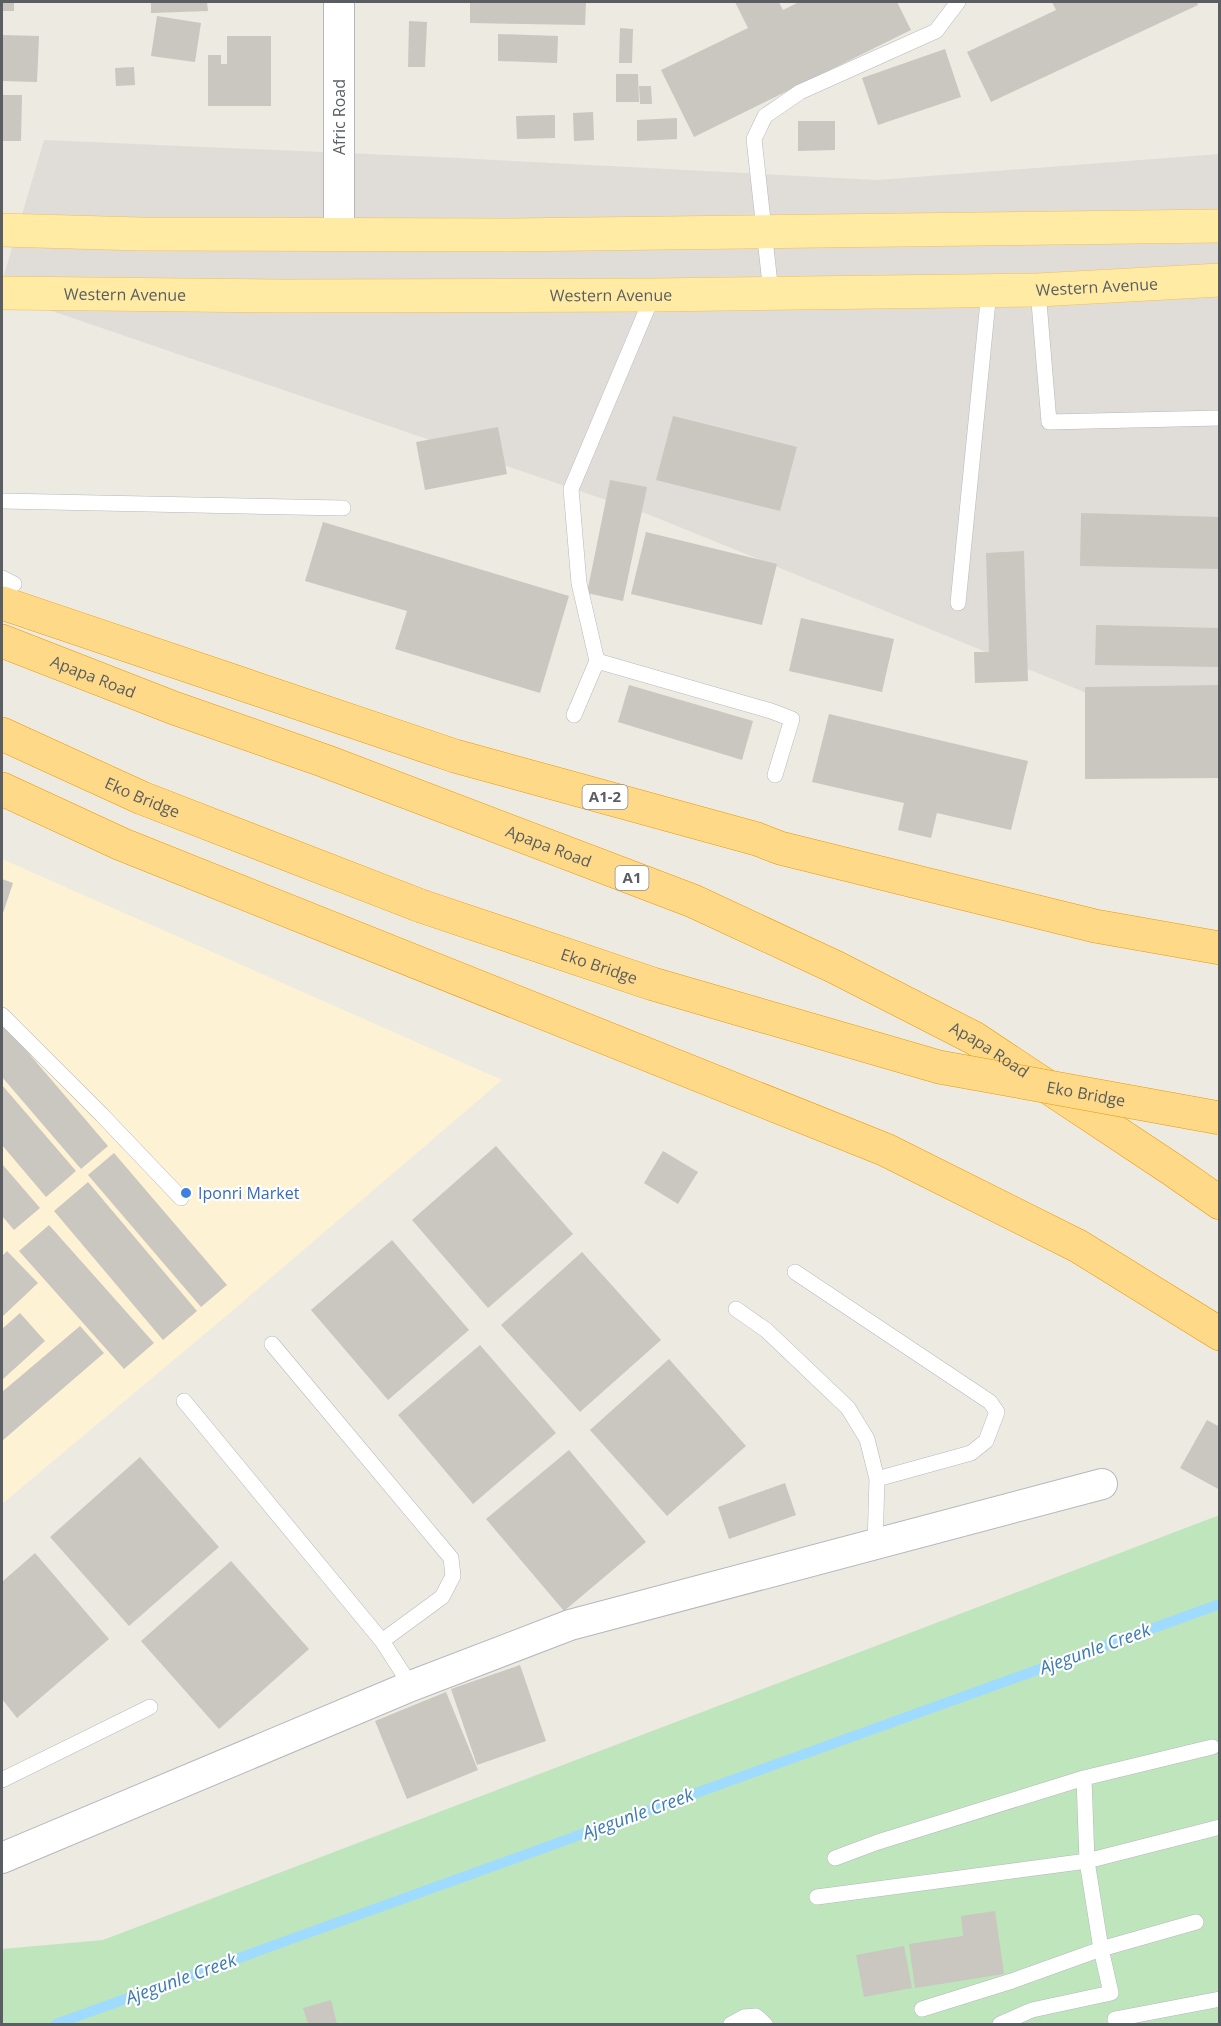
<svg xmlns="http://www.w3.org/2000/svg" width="1221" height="2026" font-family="'Open Sans',sans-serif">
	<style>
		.commercial { fill: #fef2d5 }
		.industrial { fill: #e0ddd9 }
		.green { fill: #bfe5bd }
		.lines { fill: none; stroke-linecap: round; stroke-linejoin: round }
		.stream { stroke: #9fdaff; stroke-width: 10 }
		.building { fill: #cac6c0 }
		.lane-casing { stroke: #b4b8bc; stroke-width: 16 }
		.street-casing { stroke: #b4b8bc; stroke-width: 32 }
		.primary-casing { stroke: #f2be55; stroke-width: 34 }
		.highway-casing { stroke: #ee9700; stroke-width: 34 }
		.lane { stroke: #fff; stroke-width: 15 }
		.street { stroke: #fff; stroke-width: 30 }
		.primary { stroke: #ffeba4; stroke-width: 33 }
		.highway { stroke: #fed987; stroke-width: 33 }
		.highway-bridge-casing { stroke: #ee9700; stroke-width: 34; stroke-linecap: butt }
		.highway-bridge { stroke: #fed987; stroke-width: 33 }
		.shop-dot { fill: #3f7fe0; stroke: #fff; stroke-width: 2 }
		.labels { text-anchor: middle; stroke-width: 4.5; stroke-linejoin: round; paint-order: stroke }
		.shield { fill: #fff; stroke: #8c8e91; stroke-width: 1.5 }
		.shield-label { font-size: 15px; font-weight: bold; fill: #5a5e62 }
		.street-label { font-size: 16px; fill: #5a5e62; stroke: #fff }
		.shop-label { font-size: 16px; fill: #366cbe; stroke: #fff; text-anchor: start }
		.water-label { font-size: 18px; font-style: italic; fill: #3c7bb1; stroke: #fff }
	</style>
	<rect width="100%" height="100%" fill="#edeae1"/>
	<!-- commercial -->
	<path class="commercial" d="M2,859L502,1080L238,1306L2,1504Z"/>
	<!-- industrial -->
	<path class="industrial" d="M44,140L437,157L877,180L1219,154V747L650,515L2,294V282Z"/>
	<!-- green -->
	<path class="green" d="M1217,1516L1219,1517V2024H2V1949L103,1940Z"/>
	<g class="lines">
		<!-- stream -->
		<path class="stream" d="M56,2024L1220,1604"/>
	</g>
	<!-- building -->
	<path class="building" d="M2,2H14V11H2Z
		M151,2H207L208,11L151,13Z
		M470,2H586L585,25L470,23Z
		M735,2H779L783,10L799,2H897L911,30L694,137L661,70L748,28Z
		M1052,2H1197L1198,5L991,102L967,52L1056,10Z
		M157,16L201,23L195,62L151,56Z
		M409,21L427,22L425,67H408Z
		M620,28L633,29L632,63H619Z
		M498,34L558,36L557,63L498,61Z
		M2,35L39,36L37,82L2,81Z
		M227,36H271V106H208V55H221V64H227Z
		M945,49L961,97L878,125L862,78Z
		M134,67L135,85L116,86L115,68Z
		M616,74H638L639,102H616Z
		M639,86H651L652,104H640Z
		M2,95H22L21,141H2Z
		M593,112L594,140L574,141L573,113Z
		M555,115V138L517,139L516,116Z
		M677,118V139L637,141V120Z
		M798,121H835V150L798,151Z
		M673,416L797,447L780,511L656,480Z
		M498,427L507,474L425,490L416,442Z
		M610,480L647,487L623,601L587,593Z
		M1081,513L1220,517V569L1080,566Z
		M323,522L569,596L540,693L395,649L407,611L305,581Z
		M646,532L777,564L762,625L631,594Z
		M1024,551L1028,681L975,683L974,652H989L986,553Z
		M801,618L894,639L882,692L789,671Z
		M1096,625L1220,628V667L1095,665Z
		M629,685L753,721L742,760L618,722Z
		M1220,685V778L1085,779V687Z
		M829,714L1028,761L1011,830L937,813L931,838L898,830L904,803L812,782Z
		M2,879L13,883L2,916Z
		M2,1022L108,1146L81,1169L2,1077Z
		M2,1085L76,1171L46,1197L2,1145Z
		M496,1146L573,1234L488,1308L412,1220Z
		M663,1151L698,1172L678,1204L644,1183Z
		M114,1153L227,1285L201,1307L88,1175Z
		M2,1164L40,1208L14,1230L2,1216Z
		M88,1182L197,1311L163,1340L54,1211Z
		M49,1225L154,1343L124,1369L19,1251Z
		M392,1240L469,1330L388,1400L311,1310Z
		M7,1251L38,1283L2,1317V1256Z
		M582,1252L661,1340L580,1412L501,1325Z
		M20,1313L45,1341L2,1380V1329Z
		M80,1326L104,1353L2,1441V1392Z
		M480,1345L556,1433L473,1504L398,1415Z
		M669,1359L746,1446L667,1516L590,1430Z
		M1207,1420L1220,1427V1490L1180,1468Z
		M569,1450L646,1542L564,1611L486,1519Z
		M140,1457L219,1547L129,1626L50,1537Z
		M785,1483L796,1515L729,1539L718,1507Z
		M35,1553L109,1639L17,1718L2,1699V1582Z
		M231,1561L309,1649L219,1729L141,1641Z
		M520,1665L546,1741L477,1765L451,1689Z
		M446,1692L478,1770L407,1799L375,1721Z
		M995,1911L1004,1974L915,1988L909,1944L963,1936L961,1916Z
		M904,1946L912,1988L864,1997L856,1955Z
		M331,2000L337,2024H308L303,2008Z"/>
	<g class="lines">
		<!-- lane casing -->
		<g class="lane-casing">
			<path id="lane" d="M1038,290L1049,422L1220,418
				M771,293L754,139L765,116L800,92L936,31L958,2
				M653,295L571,489L579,583L597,661L771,711L792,719L775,775
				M2,501L343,508
				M2,578L14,584
				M958,603L989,291
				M574,715L597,661
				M2,1015L102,1115L181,1198
				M795,1272L990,1402L997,1412L986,1441L971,1453L877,1479
				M736,1309L766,1330L848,1408L867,1439L877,1479L875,1545
				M272,1344L451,1558L453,1576L442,1597L382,1641
				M184,1401L382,1641L411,1686
				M1084,1778L1212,1747
				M2,1780L150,1707
				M817,1897L1087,1861L1084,1778L878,1842L835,1858
				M1196,1922L1101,1949L1087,1861L1220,1827
				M922,2009L1012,1981L1101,1949L1111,1993L1032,2010L1000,2024
				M1115,2019L1220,1999
				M731,2024L744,2017L756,2016L765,2024"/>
		</g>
		<!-- street casing -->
		<g class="street-casing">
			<path id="street" d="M339,233V2
				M2,1858L411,1686L570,1625L1102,1484"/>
		</g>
		<!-- primary casing -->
		<g class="primary-casing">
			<g id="primary">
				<path d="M2,230L140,234L510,235L1220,226"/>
				<path id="s1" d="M2,293L283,296L653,295L1038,290L1220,280"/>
			</g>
		</g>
		<!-- highway casing -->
		<g class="highway-casing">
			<g id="highway">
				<path d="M2,603L455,756L757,839L780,848L1095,926L1220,948"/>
				<path id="s2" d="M2,641L174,708L325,761L693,901L835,967L974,1038L1173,1170L1220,1203"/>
				<path id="s3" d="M2,734L142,798L421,906"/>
				<path d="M2,789L121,844L886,1150L1078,1246L1220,1334"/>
			</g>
		</g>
		<!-- lane -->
		<use href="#lane" class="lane"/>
		<!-- street -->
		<use href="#street" class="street"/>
		<!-- primary -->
		<use href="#primary" class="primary"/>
		<!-- highway -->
		<use href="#highway" class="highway"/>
		<!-- highway-bridge casing -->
		<g class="highway-bridge-casing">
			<g id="highway-bridge">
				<path id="s4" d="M421,906L653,984L939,1067L1220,1118"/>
			</g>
		</g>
		<!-- highway-bridge -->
		<use href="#highway-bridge" class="highway-bridge"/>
	</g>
	<!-- markers -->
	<circle class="shop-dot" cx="186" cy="1193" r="6"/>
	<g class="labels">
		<!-- shield labels -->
		<g class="shield">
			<rect x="582.5" y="785" width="45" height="24" rx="4.5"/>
			<rect x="615.5" y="866" width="33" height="24" rx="4.5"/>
		</g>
		<g class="shield-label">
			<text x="605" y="802">A1-2</text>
			<text x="632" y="883">A1</text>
		</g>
		<!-- street labels -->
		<g class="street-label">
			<text transform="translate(339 117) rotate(-90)" y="6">Afric Road</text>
			<text dy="6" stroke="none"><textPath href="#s1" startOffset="1095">Western Avenue</textPath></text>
			<text dy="6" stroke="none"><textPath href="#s1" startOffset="123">Western Avenue</textPath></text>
			<text dy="6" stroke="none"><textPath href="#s1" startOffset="609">Western Avenue</textPath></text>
			<text dy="6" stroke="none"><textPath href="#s2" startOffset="98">Apapa Road</textPath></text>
			<text dy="6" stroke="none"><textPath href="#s3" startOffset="154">Eko Bridge</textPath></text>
			<text dy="6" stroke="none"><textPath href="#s2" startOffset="584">Apapa Road</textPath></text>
			<text dy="6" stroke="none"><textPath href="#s4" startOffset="188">Eko Bridge</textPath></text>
			<text dy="6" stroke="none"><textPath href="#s2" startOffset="1070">Apapa Road</textPath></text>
			<text dy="6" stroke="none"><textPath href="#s4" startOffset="692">Eko Bridge</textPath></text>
		</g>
		<!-- shop labels -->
		<g class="shop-label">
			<text x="198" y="1199">Iponri Market</text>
		</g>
		<!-- water labels -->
		<g class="water-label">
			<text transform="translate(1095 1649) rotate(-20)" y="6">Ajegunle Creek</text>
			<text transform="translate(638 1814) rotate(-20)" y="6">Ajegunle Creek</text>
			<text transform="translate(181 1979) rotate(-20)" y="6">Ajegunle Creek</text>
		</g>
	</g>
	<!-- border -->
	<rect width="1221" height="2026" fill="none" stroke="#5a5e62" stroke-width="6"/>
</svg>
